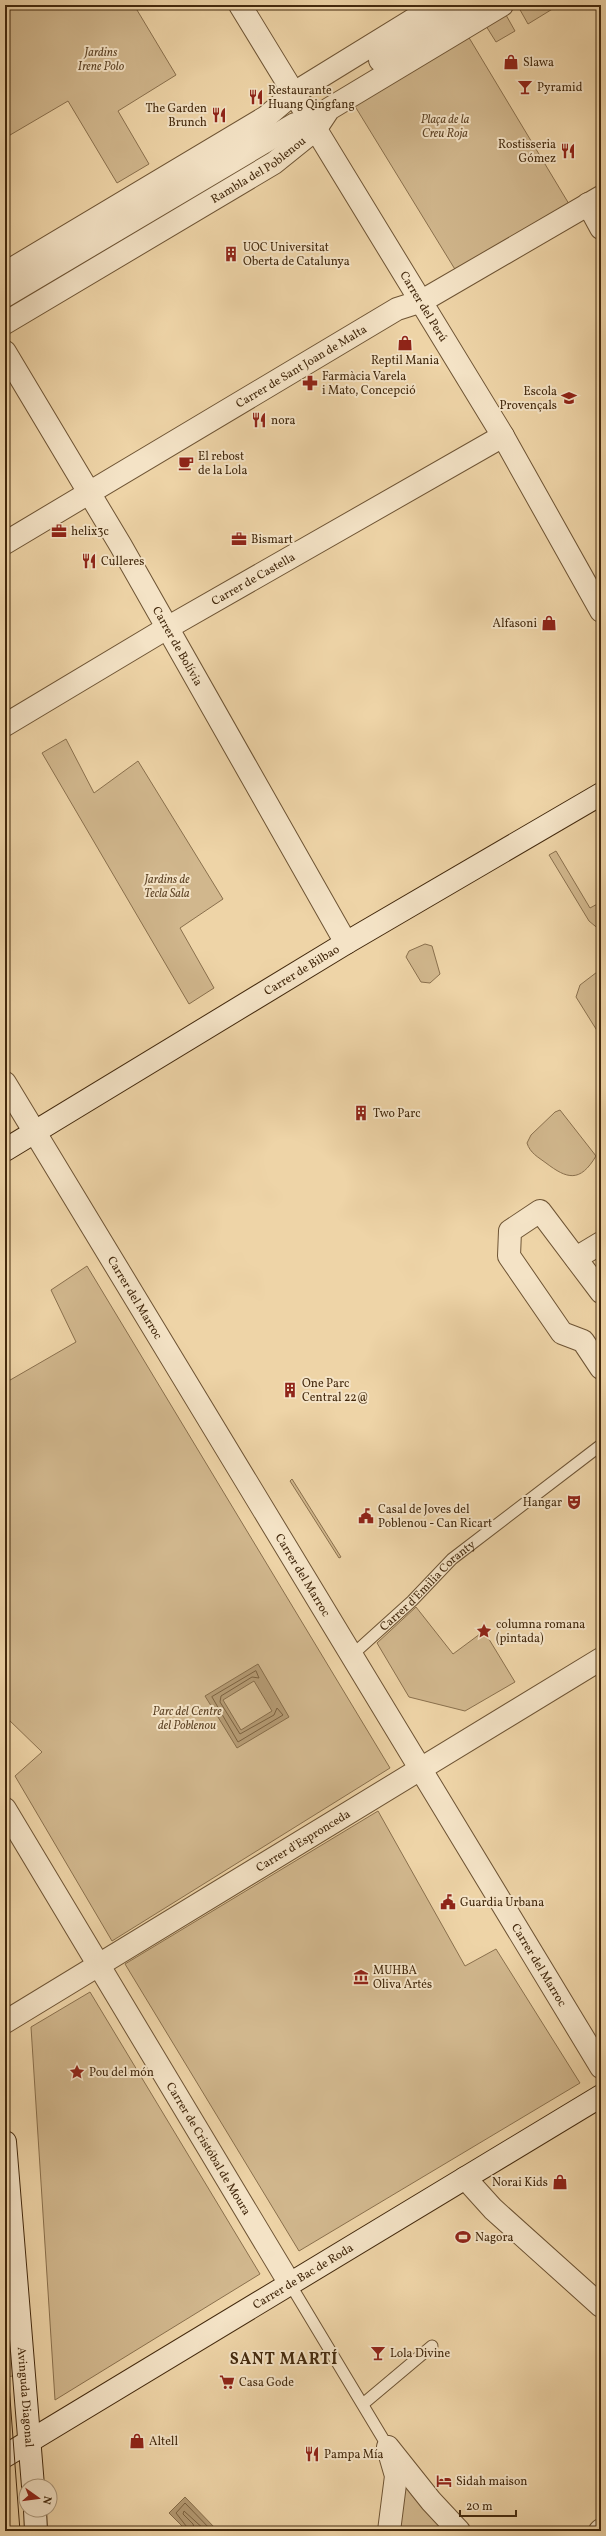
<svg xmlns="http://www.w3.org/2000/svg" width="606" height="2536" font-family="Vollkorn,serif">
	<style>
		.green { fill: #d1b78d; stroke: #8a704d }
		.water { fill: #b49a73; stroke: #876d4a; fill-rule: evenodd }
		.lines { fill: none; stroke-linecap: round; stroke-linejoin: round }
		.shore { stroke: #7c6240; stroke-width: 1 }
		.lane-casing { stroke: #6e5434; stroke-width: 13 }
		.street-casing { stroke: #6e5434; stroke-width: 24 }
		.secondary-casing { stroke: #43290d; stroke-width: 24 }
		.lane { stroke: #f4e3c6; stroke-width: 11 }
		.street { stroke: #f4e3c6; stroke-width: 22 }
		.secondary { stroke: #f4e3c6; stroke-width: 22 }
		.tram { stroke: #43290d; stroke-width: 1 }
		.labels { text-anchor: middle; stroke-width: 4; stroke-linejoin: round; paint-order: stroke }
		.park-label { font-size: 12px; font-style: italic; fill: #5f4527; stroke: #f4e3c6 }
		.poi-label { font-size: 12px; fill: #43290d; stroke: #f4e3c6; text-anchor: start }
		.street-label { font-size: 12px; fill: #43290d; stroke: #f4e3c6 }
		.district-label { font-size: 16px; font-weight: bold; letter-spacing: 1px; fill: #43290d; stroke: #f4e3c6 }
	</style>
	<rect width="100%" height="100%" fill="#eed4a7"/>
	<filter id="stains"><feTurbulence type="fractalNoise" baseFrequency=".005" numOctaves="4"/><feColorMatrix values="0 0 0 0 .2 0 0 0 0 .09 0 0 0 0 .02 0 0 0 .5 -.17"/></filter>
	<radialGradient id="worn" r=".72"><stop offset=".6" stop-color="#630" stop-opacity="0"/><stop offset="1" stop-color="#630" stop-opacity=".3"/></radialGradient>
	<!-- green -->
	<path class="green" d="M5,5H134L176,75L118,111L149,164L117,183L68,101L5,138Z
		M524,5H559L528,24L519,8Z
		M506,15L515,31L496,42L486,26Z
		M468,36L569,204L456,271L353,103Z
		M66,739L94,793L138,761L223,899L180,928L214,988L189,1004L42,753Z
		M556,851L590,908L601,902V931L589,921L549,855Z
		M425,944L432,946L440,974L430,983L421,982L406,957L409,951Z
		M601,969V1037L576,997L580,985Z
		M560,1110L596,1156C580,1183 567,1179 546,1163C538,1157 530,1153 527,1143L531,1135L555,1112Z
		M87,1266L390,1768L112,1941L15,1776L42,1752L7,1718L5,1694V1383L76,1342L51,1290Z
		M292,1479L341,1557L339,1558L290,1481Z
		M416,1607L453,1654L484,1631L515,1682L465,1711L409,1697L377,1643Z
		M378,1811L465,1966L496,1949L580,2083L299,2251L125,1964Z
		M90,1992L260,2274L55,2400L31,2027Z
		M5,2268L13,2376L5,2377Z
		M402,2474L454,2531H392Z"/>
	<!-- water -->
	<path class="water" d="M258,1664L289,1717L237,1748L205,1696ZM254,1681L272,1711L241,1730L223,1700Z
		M185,2497L216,2529L214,2531H187L169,2513Z"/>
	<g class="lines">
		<!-- shore -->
		<path class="shore" d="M256,1671L259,1678L252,1677L221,1696L220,1702L240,1734L274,1715L277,1708L283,1715L238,1742L212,1697Z
			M190,2531L176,2513L185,2503L212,2531
			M195,2531L193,2524L183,2514L184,2511L206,2531"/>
		<!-- lane casing -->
		<g class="lane-casing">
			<g id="lane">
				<path id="s1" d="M351,1656L412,1601L452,1559L601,1445"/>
				<path d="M290,2284L388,2447"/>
				<path d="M363,2404L432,2346"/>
			</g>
		</g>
		<!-- street casing -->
		<g class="street-casing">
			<g id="street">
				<path id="s2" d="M240,5L503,436L601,611"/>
				<path d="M380,60L471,5"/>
				<path d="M588,204L601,228"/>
				<path d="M5,273L266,117L294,93L437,5"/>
				<path d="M5,296L295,124"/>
				<path id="s3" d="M5,323L274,163L315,130L329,109L502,5"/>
				<path id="s4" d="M5,352L121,546L346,943"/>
				<path id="s5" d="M5,543L397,309L422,301L601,197"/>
				<path id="s6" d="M5,725L167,628L503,436"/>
				<path id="s7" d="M5,1083L601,2067"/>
				<path d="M576,1258L601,1243"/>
				<path d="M601,1292L540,1211L510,1231L509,1256L562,1333L583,1341L601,1368"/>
				<path id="s8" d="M5,1809L290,2284"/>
				<path id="s9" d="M5,2022L601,1659"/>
				<path d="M465,2178L493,2209L601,2306"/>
				<path d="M388,2447L431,2501L459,2531"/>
				<path d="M389,2531L396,2476L389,2452"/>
				<path d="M600,2531L601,2530"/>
			</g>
		</g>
		<!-- secondary casing -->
		<g class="secondary-casing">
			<g id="secondary">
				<path id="s10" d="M5,1150L346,943L601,794"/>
				<path id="s11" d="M5,2142L33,2486"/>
				<path id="s12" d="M5,2456L601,2096"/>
				<path d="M35,2510L36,2531"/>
			</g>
		</g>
		<!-- lane -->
		<use href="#lane" class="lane"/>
		<!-- street -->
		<use href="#street" class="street"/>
		<!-- secondary -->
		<use href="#secondary" class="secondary"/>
		<!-- tram -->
		<path class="tram" d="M5,2332L20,2531"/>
	</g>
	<!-- icons -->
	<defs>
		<g id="shop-bare" transform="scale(1.2)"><path d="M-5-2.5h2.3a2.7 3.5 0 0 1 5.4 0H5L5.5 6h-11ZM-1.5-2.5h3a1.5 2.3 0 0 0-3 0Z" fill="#8f2418" stroke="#f4e3c6" stroke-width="2.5" paint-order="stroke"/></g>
		<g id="bar-bare" transform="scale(1.2)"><path d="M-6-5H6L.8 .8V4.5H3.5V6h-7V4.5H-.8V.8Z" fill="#8f2418" stroke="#f4e3c6" stroke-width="2.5" paint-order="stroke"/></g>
		<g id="restaurant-bare" transform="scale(1.2)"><path d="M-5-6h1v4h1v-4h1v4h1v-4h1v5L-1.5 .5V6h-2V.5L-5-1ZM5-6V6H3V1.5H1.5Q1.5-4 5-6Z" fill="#8f2418" stroke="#f4e3c6" stroke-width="2.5" paint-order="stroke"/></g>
		<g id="building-bare" transform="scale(1.2)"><path d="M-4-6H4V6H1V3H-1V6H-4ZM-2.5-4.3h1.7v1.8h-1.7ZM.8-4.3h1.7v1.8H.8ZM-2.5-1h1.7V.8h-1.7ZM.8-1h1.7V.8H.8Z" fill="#8f2418" stroke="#f4e3c6" stroke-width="2.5" paint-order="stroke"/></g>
		<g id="pharmacy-bare" transform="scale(1.2)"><path d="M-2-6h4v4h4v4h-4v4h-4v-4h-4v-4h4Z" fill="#8f2418" stroke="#f4e3c6" stroke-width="2.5" paint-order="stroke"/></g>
		<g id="school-bare" transform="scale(1.2)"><path d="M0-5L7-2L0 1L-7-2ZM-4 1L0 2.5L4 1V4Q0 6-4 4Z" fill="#8f2418" stroke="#f4e3c6" stroke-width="2.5" paint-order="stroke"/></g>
		<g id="cafe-bare" transform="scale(1.2)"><path d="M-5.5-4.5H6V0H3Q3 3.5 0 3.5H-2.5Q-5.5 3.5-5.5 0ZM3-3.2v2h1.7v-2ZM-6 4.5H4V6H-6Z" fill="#8f2418" stroke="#f4e3c6" stroke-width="2.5" paint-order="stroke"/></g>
		<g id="office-bare" transform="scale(1.2)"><path d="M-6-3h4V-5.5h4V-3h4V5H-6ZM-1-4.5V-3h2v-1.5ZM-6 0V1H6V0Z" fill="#8f2418" stroke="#f4e3c6" stroke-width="2.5" paint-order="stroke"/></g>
		<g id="theatre-bare" transform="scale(1.2)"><path d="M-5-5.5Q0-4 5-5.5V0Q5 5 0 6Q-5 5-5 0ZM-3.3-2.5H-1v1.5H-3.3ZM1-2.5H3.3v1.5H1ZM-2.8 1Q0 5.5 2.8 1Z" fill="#8f2418" stroke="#f4e3c6" stroke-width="2.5" paint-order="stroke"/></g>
		<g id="civic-bare" transform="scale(1.2)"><path d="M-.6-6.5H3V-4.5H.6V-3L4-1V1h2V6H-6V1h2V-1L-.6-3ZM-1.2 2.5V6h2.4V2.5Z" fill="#8f2418" stroke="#f4e3c6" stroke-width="2.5" paint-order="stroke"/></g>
		<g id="sight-bare" transform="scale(1.2)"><path d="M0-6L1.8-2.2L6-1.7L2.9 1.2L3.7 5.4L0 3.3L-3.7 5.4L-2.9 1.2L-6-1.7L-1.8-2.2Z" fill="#8f2418" stroke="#f4e3c6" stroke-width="2.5" paint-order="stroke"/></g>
		<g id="museum-bare" transform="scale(1.2)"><path d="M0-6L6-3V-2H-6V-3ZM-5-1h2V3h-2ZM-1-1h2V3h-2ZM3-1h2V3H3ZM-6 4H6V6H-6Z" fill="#8f2418" stroke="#f4e3c6" stroke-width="2.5" paint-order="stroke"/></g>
		<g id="stadium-bare" transform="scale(1.2)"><path d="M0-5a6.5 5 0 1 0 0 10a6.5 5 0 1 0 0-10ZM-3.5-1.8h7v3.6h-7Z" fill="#8f2418" stroke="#f4e3c6" stroke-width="2.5" paint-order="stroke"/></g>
		<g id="supermarket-bare" transform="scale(1.2)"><path d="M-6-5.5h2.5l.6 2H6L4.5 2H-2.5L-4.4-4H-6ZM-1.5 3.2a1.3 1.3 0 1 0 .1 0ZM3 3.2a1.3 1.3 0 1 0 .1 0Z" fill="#8f2418" stroke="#f4e3c6" stroke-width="2.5" paint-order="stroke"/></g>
		<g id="hotel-bare" transform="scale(1.2)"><path d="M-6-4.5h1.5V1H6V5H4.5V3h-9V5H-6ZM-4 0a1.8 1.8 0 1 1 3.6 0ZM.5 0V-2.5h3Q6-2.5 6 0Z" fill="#8f2418" stroke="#f4e3c6" stroke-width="2.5" paint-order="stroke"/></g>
	</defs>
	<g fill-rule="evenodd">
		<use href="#shop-bare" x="511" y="62"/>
		<use href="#bar-bare" x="525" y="87"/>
		<use href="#restaurant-bare" x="256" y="97"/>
		<use href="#restaurant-bare" x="219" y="115"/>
		<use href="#restaurant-bare" x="568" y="151"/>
		<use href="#building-bare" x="231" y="254"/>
		<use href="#shop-bare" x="405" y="343"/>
		<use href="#pharmacy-bare" x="310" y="383"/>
		<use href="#school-bare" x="569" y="398"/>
		<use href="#restaurant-bare" x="259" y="420"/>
		<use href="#cafe-bare" x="186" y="463"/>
		<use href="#office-bare" x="59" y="531"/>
		<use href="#office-bare" x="239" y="539"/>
		<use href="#restaurant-bare" x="89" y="561"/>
		<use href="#shop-bare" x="549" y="623"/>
		<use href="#building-bare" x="361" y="1113"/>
		<use href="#building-bare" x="290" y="1390"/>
		<use href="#theatre-bare" x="574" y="1502"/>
		<use href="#civic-bare" x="366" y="1516"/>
		<use href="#sight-bare" x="484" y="1631"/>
		<use href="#civic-bare" x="448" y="1902"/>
		<use href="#museum-bare" x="361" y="1977"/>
		<use href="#sight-bare" x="77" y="2072"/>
		<use href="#shop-bare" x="560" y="2182"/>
		<use href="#stadium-bare" x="463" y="2237"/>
		<use href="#bar-bare" x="378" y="2353"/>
		<use href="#supermarket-bare" x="227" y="2382"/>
		<use href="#shop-bare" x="137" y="2441"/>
		<use href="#restaurant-bare" x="312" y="2454"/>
		<use href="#hotel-bare" x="444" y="2481"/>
	</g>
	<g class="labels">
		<!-- park labels -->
		<g class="park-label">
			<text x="101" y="56">Jardins<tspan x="101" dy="14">Irene Polo</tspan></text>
			<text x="445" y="123">Plaça de la<tspan x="445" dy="14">Creu Roja</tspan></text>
			<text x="167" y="883">Jardins de<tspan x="167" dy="14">Tecla Sala</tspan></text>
			<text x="187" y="1715">Parc del Centre<tspan x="187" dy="14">del Poblenou</tspan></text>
		</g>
		<!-- poi labels -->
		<g class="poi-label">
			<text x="523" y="66">Slawa</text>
			<text x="537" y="91">Pyramid</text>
			<text x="268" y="94">Restaurante<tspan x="268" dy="14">Huang Qingfang</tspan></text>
			<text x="207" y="112" text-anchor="end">The Garden<tspan x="207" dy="14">Brunch</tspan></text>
			<text x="556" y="148" text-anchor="end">Rostisseria<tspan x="556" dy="14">Gómez</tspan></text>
			<text x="243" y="251">UOC Universitat<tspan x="243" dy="14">Oberta de Catalunya</tspan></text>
			<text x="405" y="364" text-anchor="middle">Reptil Mania</text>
			<text x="322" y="380">Farmàcia Varela<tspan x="322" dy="14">i Mato, Concepció</tspan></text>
			<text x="557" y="395" text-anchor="end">Escola<tspan x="557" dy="14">Provençals</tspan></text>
			<text x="271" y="424">nora</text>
			<text x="198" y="460">El rebost<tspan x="198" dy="14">de la Lola</tspan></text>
			<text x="71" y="535">helix3c</text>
			<text x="251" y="543">Bismart</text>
			<text x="101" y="565">Culleres</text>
			<text x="537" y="627" text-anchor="end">Alfasoni</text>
			<text x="373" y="1117">Two Parc</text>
			<text x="302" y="1387">One Parc<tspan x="302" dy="14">Central 22@</tspan></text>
			<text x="562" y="1506" text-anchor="end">Hangar</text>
			<text x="378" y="1513">Casal de Joves del<tspan x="378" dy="14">Poblenou - Can Ricart</tspan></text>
			<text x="496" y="1628">columna romana<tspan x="496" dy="14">(pintada)</tspan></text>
			<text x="460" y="1906">Guardia Urbana</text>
			<text x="373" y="1974">MUHBA<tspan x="373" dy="14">Oliva Artés</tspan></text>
			<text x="89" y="2076">Pou del món</text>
			<text x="548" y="2186" text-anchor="end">Norai Kids</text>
			<text x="475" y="2241">Nagora</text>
			<text x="390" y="2357">Lola Divine</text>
			<text x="239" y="2386">Casa Gode</text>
			<text x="149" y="2445">Altell</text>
			<text x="324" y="2458">Pampa Mía</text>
			<text x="456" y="2485">Sidah maison</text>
		</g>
		<!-- street labels -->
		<g class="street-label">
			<text dy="4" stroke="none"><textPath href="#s3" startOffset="296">Rambla del Poblenou</textPath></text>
			<text dy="4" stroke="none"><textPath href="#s2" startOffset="353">Carrer del Perú</textPath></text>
			<text dy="4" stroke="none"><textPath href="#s5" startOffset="345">Carrer de Sant Joan de Malta</textPath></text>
			<text dy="4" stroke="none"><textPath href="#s6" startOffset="288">Carrer de Castella</textPath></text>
			<text dy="4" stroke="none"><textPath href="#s4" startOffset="341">Carrer de Bolívia</textPath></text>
			<text dy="4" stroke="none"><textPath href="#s10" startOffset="347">Carrer de Bilbao</textPath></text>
			<text dy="4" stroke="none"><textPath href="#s7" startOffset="251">Carrer del Marroc</textPath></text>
			<text dy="4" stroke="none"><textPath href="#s7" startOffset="575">Carrer del Marroc</textPath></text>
			<text dy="4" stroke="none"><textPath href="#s1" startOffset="104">Carrer d'Emilia Coranty</textPath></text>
			<text dy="4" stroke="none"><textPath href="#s9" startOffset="349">Carrer d'Espronceda</textPath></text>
			<text dy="4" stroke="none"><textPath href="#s7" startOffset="1031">Carrer del Marroc</textPath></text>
			<text dy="4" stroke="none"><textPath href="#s8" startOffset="396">Carrer de Cristóbal de Moura</textPath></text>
			<text dy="4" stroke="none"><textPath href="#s12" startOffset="348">Carrer de Bac de Roda</textPath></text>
			<text dy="4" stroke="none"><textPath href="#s11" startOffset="256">Avinguda Diagonal</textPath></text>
		</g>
		<!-- district labels -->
		<g class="district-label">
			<text x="284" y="2364">SANT MARTÍ</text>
		</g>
	</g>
	<!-- margin -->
	<rect width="606" height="2536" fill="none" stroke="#eed4a7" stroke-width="20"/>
	<rect x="6" y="6" width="594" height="2524" fill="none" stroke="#43290d" stroke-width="2"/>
	<rect x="10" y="10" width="586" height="2516" fill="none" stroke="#43290d"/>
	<!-- north arrow -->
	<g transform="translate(38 2498) rotate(104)"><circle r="19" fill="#f4e3c6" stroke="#ad997c"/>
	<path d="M0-3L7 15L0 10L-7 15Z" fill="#8f2418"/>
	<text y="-6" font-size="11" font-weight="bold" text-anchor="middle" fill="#43290d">N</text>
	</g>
	<!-- scale -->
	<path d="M460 2510v6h56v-6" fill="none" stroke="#43290d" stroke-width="2"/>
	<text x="466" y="2510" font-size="12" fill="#43290d" stroke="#f4e3c6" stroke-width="3" paint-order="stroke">20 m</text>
	<rect width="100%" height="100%" filter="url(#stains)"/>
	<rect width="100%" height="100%" fill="url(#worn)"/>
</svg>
